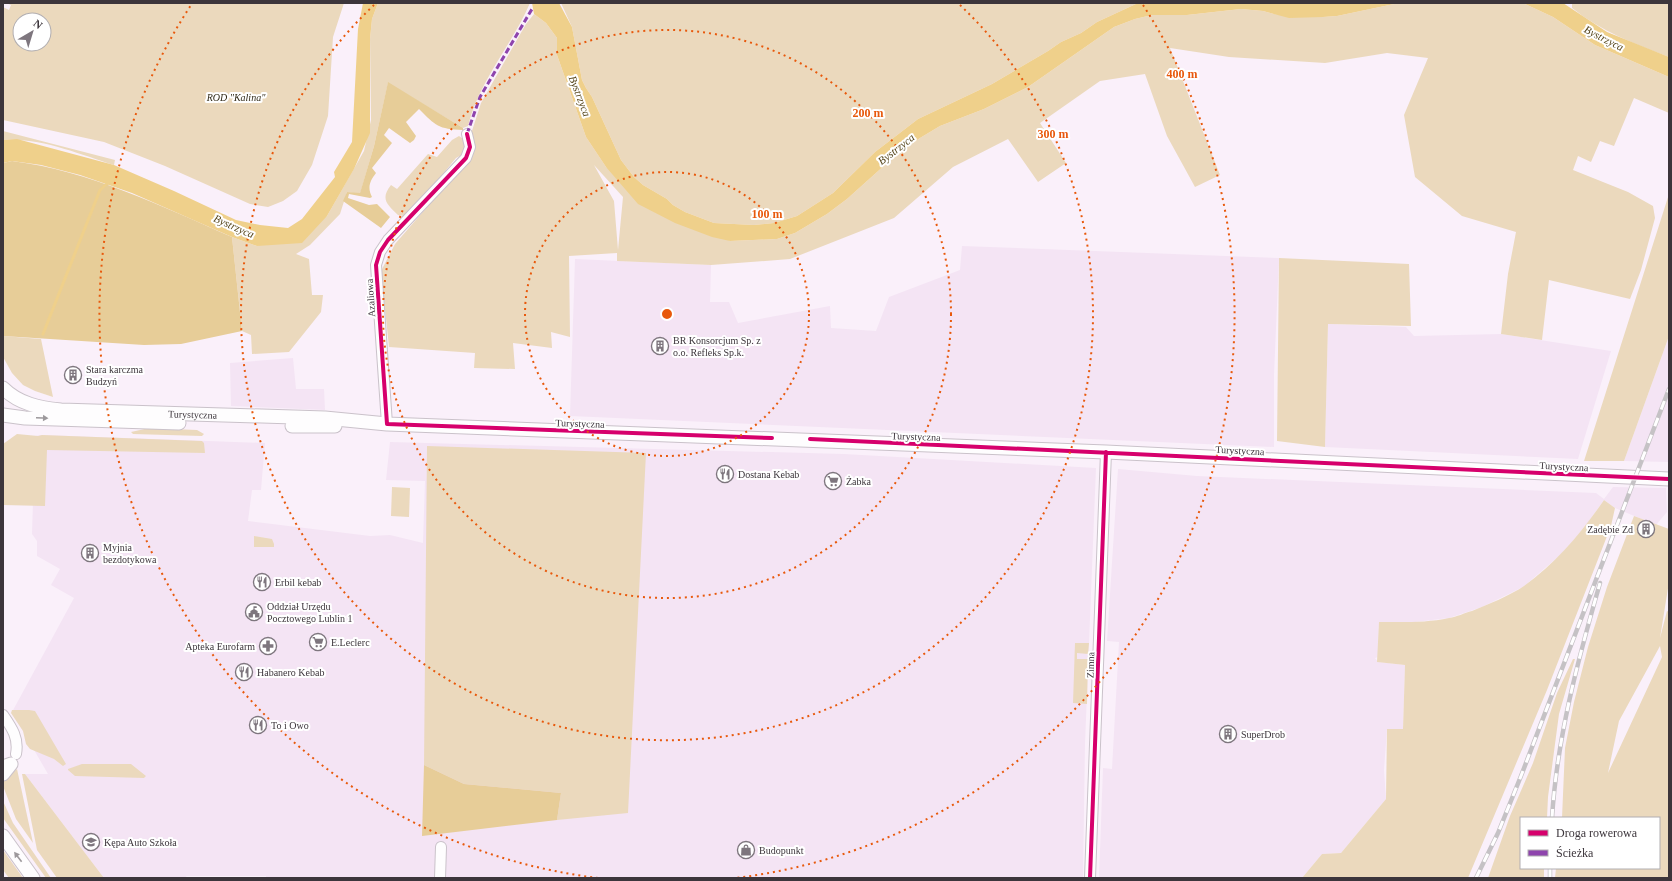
<svg xmlns="http://www.w3.org/2000/svg" width="1672" height="881" font-family="Georgia,serif">
	<style>
		.built { fill: #f4e4f4 }
		.green { fill: #ebd9bd; fill-rule: evenodd }
		.forest { fill: #e7cd98 }
		.water { fill: #efd08b }
		.lines { fill: none; stroke-linecap: round; stroke-linejoin: round }
		.stream { stroke: #efd08b; stroke-width: 3 }
		.minor-casing { stroke: #cac2ca; stroke-width: 12 }
		.major-casing { stroke: #cac2ca; stroke-width: 15 }
		.minor { stroke: #fefdfe; stroke-width: 10 }
		.major { stroke: #fefdfe; stroke-width: 13 }
		.rail-casing { stroke: #c5c2c5; stroke-width: 4.5 }
		.rail { stroke: #fff; stroke-width: 3; stroke-dasharray: 9; stroke-linecap: butt }
		.quiet { stroke: #8e44ad; stroke-width: 3; stroke-dasharray: 6 3; stroke-linecap: butt }
		.cycleway-casing { stroke: #fff; stroke-width: 6 }
		.cycleway { stroke: #d6006c; stroke-width: 4 }
		.oneway { fill: #9d999c }
		.ring { fill: none; stroke: #e8590c; stroke-width: 2; stroke-dasharray: 2 4 }
		.labels { text-anchor: middle; stroke-width: 4; stroke-linejoin: round; paint-order: stroke }
		.park-label { font-size: 10px; font-style: italic; fill: #312a18; stroke: #fff }
		.street-label { font-size: 10px; fill: #3c353b; stroke: #fff }
		.poi-label { font-size: 10px; fill: #3c353b; stroke: #fff; text-anchor: start }
		.water-label { font-size: 11px; font-style: italic; fill: #544419; stroke: #fff }
		.centre { fill: #e8590c; stroke: #fff; stroke-width: 2 }
		.ring-label { font-size: 12px; text-anchor: middle; font-weight: bold; fill: #e8590c; stroke: #fff; stroke-width: 4; stroke-linejoin: round; paint-order: stroke }
	</style>
	<rect width="100%" height="100%" fill="#faf0fa"/>
	<!-- built -->
	<path class="built" d="M962,246L1279,258L1274,375V447L570,416L575,259L711,265L710,302H729L738,323L830,306L831,328L876,331L889,297L960,270Z
		M1328,324L1406,327L1414,336L1501,334L1611,351L1578,459L1325,447Z
		M1669,336V462L1624,461Z
		M293,358L296,389H324L325,410L231,406L230,363Z
		M42,435L265,443L261,490H252L248,521L370,536L390,535L423,543L425,481L386,480L390,442L844,454L1096,468L1085,744L1083,878H266V876H186L187,878H104L25,774H48L12,712L74,598L51,585L60,569L37,556V541L32,534L35,436Z
		M1118,469L1197,476L1596,493L1604,499L1613,487L1666,488L1667,512L1656,525L1615,508L1604,500L1589,521L1573,541L1559,556L1523,587L1482,607L1449,618L1415,622H1379L1378,657L1375,658L1378,662L1405,665L1403,729H1387L1384,770L1386,799L1341,853L1322,854L1302,878H1099L1103,768L1112,769L1119,642L1107,641Z"/>
	<!-- green -->
	<path class="green" d="M6,3H344L333,37L328,116L312,165L297,191L283,201L268,207L250,204L165,166L104,142L3,120V7L9,10L11,5ZM20,20H44V44H20Z
		M378,3H530C512,45 479,81 468,126L463,128L388,83L374,146L360,194L347,192L340,214L310,245L296,254L309,259L312,295H323L321,312L289,352L252,354L251,335L242,331L232,237L257,246L327,216L364,151L371,120L370,39L372,19Z
		M561,3H1138L1097,22L1081,33L1061,42L1048,51L992,84L918,119L875,152L833,193L797,216L774,223L754,225L714,223L685,212L673,205L667,199L643,185L634,177L621,160L592,97L586,88L582,80L572,27Z
		M1399,3H1523L1553,17L1595,45L1669,77V113L1634,98L1614,146L1600,141L1591,162L1578,156L1573,170L1628,192L1653,206L1655,218L1641,270L1630,299L1549,280L1542,340L1501,334L1508,274L1516,232L1462,216L1415,177L1404,115L1428,58L1387,53L1325,63L1229,57L1170,48L1220,175L1195,187L1167,136L1145,74L1100,81L1040,123L1066,163L1038,182L1008,139L953,167L894,218L790,259L711,265L617,261V253L569,256L570,337L551,332L552,348L513,343L515,369L474,368L475,353L389,347L381,271L395,244L441,191L440,184L473,153L470,137L481,103L526,24L534,14L546,23L557,38V55L586,137L606,167L730,241L777,239L795,233L827,214L847,199L896,155L920,138L940,126L984,109L1028,87L1114,27L1135,19L1152,15H1187L1241,9L1263,11L1274,14L1307,17H1323L1337,16ZM594,165L623,197L618,250L614,201Z
		M1572,3H1669V57C1634,44 1601,31 1572,8Z
		M3,131L115,160L114,165C79,154 40,137 3,140Z
		M459,136L466,141L465,153L456,158L433,186L404,216L398,215C387,204 380,199 391,185L397,189L428,154L437,157L452,140Z
		M1669,194V336L1624,461H1584Z
		M1279,258L1409,264L1411,326L1328,324L1325,447L1277,441Z
		M3,336L41,339L53,397L35,391L23,385L12,373L3,357Z
		M149,428L197,430L204,434L202,436L133,434L131,432Z
		M17,434L38,436L42,435L202,441L204,443L205,453L47,450L45,506L3,505V444Z
		M427,446L646,453L628,813L557,820L561,793L464,784L424,765Z
		M392,487L410,488L409,517L391,516Z
		M1604,500L1615,508L1611,526L1547,690L1468,878H1302L1322,854L1341,853L1386,799L1387,729H1403L1405,665L1377,662L1379,622C1402,622 1426,623 1449,618C1457,617 1464,613 1472,611C1487,605 1511,595 1524,586C1556,563 1582,532 1604,500Z
		M1634,516L1669,529V582L1660,638L1667,611L1669,612V878H1555L1556,868H1659V818H1562L1565,748L1574,702L1588,647L1607,587ZM1660,646L1662,657L1608,773L1619,721Z
		M254,536L272,539L274,544V547H254Z
		M1075,643H1089L1088,654L1077,653V659H1088L1087,704L1073,703Z
		M1573,659H1575L1559,714L1548,797L1547,818H1521V868H1544V878H1488L1510,816L1533,763L1557,693Z
		M12,710H29L35,711L66,764L63,766L54,759L30,749L26,744L23,731L11,713Z
		M82,764H131L146,776L144,778L75,776L68,770V769Z
		M17,769L33,843L16,819L3,786V780Z
		M22,774H25L104,878H57L37,850Z
		M3,801L13,823L51,878H46L3,818Z
		M3,850L23,878H9L3,870Z"/>
	<!-- forest -->
	<path class="forest" d="M388,82L463,128V130C438,129 436,126 419,109L406,122L416,136L414,140L410,143L389,128L384,135L392,143L372,168L376,173C370,181 367,187 372,197L370,198L349,194L348,198L369,205L377,204L390,217L381,228L343,201L347,192L360,193L374,146Z
		M12,161C90,171 161,206 232,237L242,331L181,344L144,345L3,336V163Z
		M424,765L464,784L561,793L557,820L422,836Z"/>
	<!-- water -->
	<path class="water" d="M363,3H378L372,19L370,39V133L354,169L327,216L302,243L257,246L232,237L132,193L80,175L41,165L12,161L3,163V140L17,139L114,165L174,191L236,220L260,225L288,228L302,219L335,177L334,172L352,142L358,29Z
		M532,3H559L572,27L582,80L586,88L592,97L621,160L634,177L643,185L667,199L673,205L685,212L714,223L754,225L774,223L797,216L833,193L875,152L918,119L992,84L1048,51L1061,42L1081,33L1097,22L1138,3H1399L1337,16L1323,17L1289,18L1263,11L1241,9L1187,15H1152L1135,19L1114,27L1028,87L984,109L940,126L920,138L896,155L847,199L827,214L795,233L777,239L730,241L712,237L675,223L638,204L606,167L586,137L557,55V38L546,23L534,14Z
		M1523,3H1563L1607,32L1669,57V77L1595,45L1553,17Z"/>
	<g class="lines">
		<!-- stream -->
		<path class="stream" d="M43,334L100,190L109,182"/>
		<!-- minor casing -->
		<g class="minor-casing">
			<path id="minor" d="M387,424L376,265L380,252L388,240L466,158L470,147L467,134
				M3,715C12,728 19,738 16,754
				M440,878L441,847
				M1090,878L1106,452"/>
		</g>
		<!-- major casing -->
		<g class="major-casing">
			<g id="major">
				<path id="s1" d="M3,388C19,404 40,408 61,410L325,418L387,424L1106,452L1669,479"/>
				<path d="M3,415L25,418L179,423"/>
				<path d="M292,426H335"/>
				<path d="M3,767L11,764L3,774"/>
				<path d="M3,836L33,878"/>
			</g>
		</g>
		<!-- minor -->
		<use href="#minor" class="minor"/>
		<!-- major -->
		<use href="#major" class="major"/>
		<!-- rail casing -->
		<g class="rail-casing">
			<path id="rail" d="M1552,818C1557,737 1578,660 1600,583
				M1476,878L1498,833L1521,776L1669,389
				M1550,878V868"/>
		</g>
		<!-- rail -->
		<use href="#rail" class="rail"/>
		<!-- quiet -->
		<path class="quiet" d="M467,134L480,97L532,9"/>
		<!-- cycleway casing -->
		<g class="cycleway-casing">
			<path id="cycleway" d="M467,134L470,147L466,158L388,240L380,252L376,265L387,424L772,438
				M810,439L1669,479
				M1090,878L1106,452"/>
		</g>
		<!-- cycleway -->
		<use href="#cycleway" class="cycleway"/>
	</g>
	<!-- one-way arrows -->
	<defs><path id="oneway-solid" d="M-6-.8H1V-3.2L6.5 0L1 3.2V.8H-6Z"/></defs>
	<g class="oneway">
		<use href="#oneway-solid" transform="translate(42 418) rotate(2)"/>
		<use href="#oneway-solid" transform="translate(18 857) rotate(-127)"/>
	</g>
	<!-- distance rings -->
	<g class="ring">
		<circle cx="667" cy="314" r="142"/>
		<circle cx="667" cy="314" r="284"/>
		<path d="M960 5A426 426 0 1 1 374 5"/>
		<path d="M598 878A568 568 0 0 1 191 5M1143 5A568 568 0 0 1 736 878"/>
	</g>
	<!-- icons -->
	<defs>
		<g id="building-ring" transform="scale(0.9)"><circle r="9.5" fill="#fff" stroke="#7e767e" stroke-width="1.5"/><path d="M-4-6H4V6H1V3H-1V6H-4ZM-2.5-4.3h1.7v1.8h-1.7ZM.8-4.3h1.7v1.8H.8ZM-2.5-1h1.7V.8h-1.7ZM.8-1h1.7V.8H.8Z" fill="#7e767e"/></g>
		<g id="restaurant-ring" transform="scale(0.9)"><circle r="9.5" fill="#fff" stroke="#7e767e" stroke-width="1.5"/><path d="M-5-6h1v4h1v-4h1v4h1v-4h1v5L-1.5 .5V6h-2V.5L-5-1ZM5-6V6H3V1.5H1.5Q1.5-4 5-6Z" fill="#7e767e"/></g>
		<g id="supermarket-ring" transform="scale(0.9)"><circle r="9.5" fill="#fff" stroke="#7e767e" stroke-width="1.5"/><path d="M-6-5.5h2.5l.6 2H6L4.5 2H-2.5L-4.4-4H-6ZM-1.5 3.2a1.3 1.3 0 1 0 .1 0ZM3 3.2a1.3 1.3 0 1 0 .1 0Z" fill="#7e767e"/></g>
		<g id="civic-ring" transform="scale(0.9)"><circle r="9.5" fill="#fff" stroke="#7e767e" stroke-width="1.5"/><path d="M-.6-6.5H3V-4.5H.6V-3L4-1V1h2V6H-6V1h2V-1L-.6-3ZM-1.2 2.5V6h2.4V2.5Z" fill="#7e767e"/></g>
		<g id="pharmacy-ring" transform="scale(0.9)"><circle r="9.5" fill="#fff" stroke="#7e767e" stroke-width="1.5"/><path d="M-2-6h4v4h4v4h-4v4h-4v-4h-4v-4h4Z" fill="#7e767e"/></g>
		<g id="school-ring" transform="scale(0.9)"><circle r="9.5" fill="#fff" stroke="#7e767e" stroke-width="1.5"/><path d="M0-5L7-2L0 1L-7-2ZM-4 1L0 2.5L4 1V4Q0 6-4 4Z" fill="#7e767e"/></g>
		<g id="shop-ring" transform="scale(0.9)"><circle r="9.5" fill="#fff" stroke="#7e767e" stroke-width="1.5"/><path d="M-5-2.5h2.3a2.7 3.5 0 0 1 5.4 0H5L5.5 6h-11ZM-1.5-2.5h3a1.5 2.3 0 0 0-3 0Z" fill="#7e767e"/></g>
	</defs>
	<g fill-rule="evenodd">
		<use href="#building-ring" x="660" y="346"/>
		<use href="#building-ring" x="73" y="375"/>
		<use href="#restaurant-ring" x="725" y="474"/>
		<use href="#supermarket-ring" x="833" y="481"/>
		<use href="#building-ring" x="1646" y="529"/>
		<use href="#building-ring" x="90" y="553"/>
		<use href="#restaurant-ring" x="262" y="582"/>
		<use href="#civic-ring" x="254" y="612"/>
		<use href="#supermarket-ring" x="318" y="642"/>
		<use href="#pharmacy-ring" x="268" y="646"/>
		<use href="#restaurant-ring" x="244" y="672"/>
		<use href="#restaurant-ring" x="258" y="725"/>
		<use href="#building-ring" x="1228" y="734"/>
		<use href="#school-ring" x="91" y="842"/>
		<use href="#shop-ring" x="746" y="850"/>
	</g>
	<g class="labels">
		<!-- park labels -->
		<g class="park-label">
			<text x="236" y="101">ROD "Kalina"</text>
		</g>
		<!-- street labels -->
		<g class="street-label">
			<text transform="translate(370 298) rotate(-94)" y="4">Azaliowa</text>
			<text dy="4" stroke="none"><textPath href="#s1" startOffset="195">Turystyczna</textPath></text>
			<text transform="translate(580 423) rotate(2)" y="4">Turystyczna</text>
			<text transform="translate(916 436) rotate(2)" y="4">Turystyczna</text>
			<text transform="translate(1240 450) rotate(3)" y="4">Turystyczna</text>
			<text transform="translate(1564 466) rotate(3)" y="4">Turystyczna</text>
			<text transform="translate(1090 665) rotate(-88)" y="4">Zimna</text>
		</g>
		<!-- poi labels -->
		<g class="poi-label">
			<text x="673" y="344">BR Konsorcjum Sp. z<tspan x="673" dy="12">o.o. Refleks Sp.k.</tspan></text>
			<text x="86" y="373">Stara karczma<tspan x="86" dy="12">Budzyń</tspan></text>
			<text x="738" y="478">Dostana Kebab</text>
			<text x="846" y="485">Żabka</text>
			<text x="1633" y="533" text-anchor="end">Zadębie Zd</text>
			<text x="103" y="551">Myjnia<tspan x="103" dy="12">bezdotykowa</tspan></text>
			<text x="275" y="586">Erbil kebab</text>
			<text x="267" y="610">Oddział Urzędu<tspan x="267" dy="12">Pocztowego Lublin 1</tspan></text>
			<text x="331" y="646">E.Leclerc</text>
			<text x="255" y="650" text-anchor="end">Apteka Eurofarm</text>
			<text x="257" y="676">Habanero Kebab</text>
			<text x="271" y="729">To i Owo</text>
			<text x="1241" y="738">SuperDrob</text>
			<text x="104" y="846">Kępa Auto Szkoła</text>
			<text x="759" y="854">Budopunkt</text>
		</g>
		<!-- water labels -->
		<g class="water-label">
			<text transform="translate(1604 38) rotate(27)" y="4">Bystrzyca</text>
			<text transform="translate(580 96) rotate(69)" y="4">Bystrzyca</text>
			<text transform="translate(896 149) rotate(-38)" y="4">Bystrzyca</text>
			<text transform="translate(234 226) rotate(24)" y="4">Bystrzyca</text>
		</g>
	</g>
	<circle cx="667" cy="314" r="6" class="centre"/>
	<g class="ring-label">
		<text x="1182" y="78">400 m</text>
		<text x="868" y="117">200 m</text>
		<text x="1053" y="138">300 m</text>
		<text x="767" y="218">100 m</text>
	</g>
	<!-- border -->
	<rect width="1672" height="881" fill="none" stroke="#3c353b" stroke-width="8"/>
	<!-- legend -->
	<rect x="1520" y="817" width="140" height="52" fill="#ffffff" stroke="#b1aeb1"/>
	<rect x="1528" y="830" width="20" height="6" fill="#d6006c" stroke="#b1aeb1"/>
	<text x="1556" y="837" font-size="12" fill="#3c353b">Droga rowerowa</text>
	<rect x="1528" y="850" width="20" height="6" fill="#8e44ad" stroke="#b1aeb1"/>
	<text x="1556" y="857" font-size="12" fill="#3c353b">Ścieżka</text>
	<!-- north arrow -->
	<g transform="translate(32 32) rotate(38)"><circle r="19" fill="#ffffff" stroke="#b1aeb1"/>
	<path d="M0-3L7 15L0 10L-7 15Z" fill="#7e767e"/>
	<text y="-6" font-size="11" font-weight="bold" text-anchor="middle" fill="#3c353b">N</text>
	</g>
</svg>
